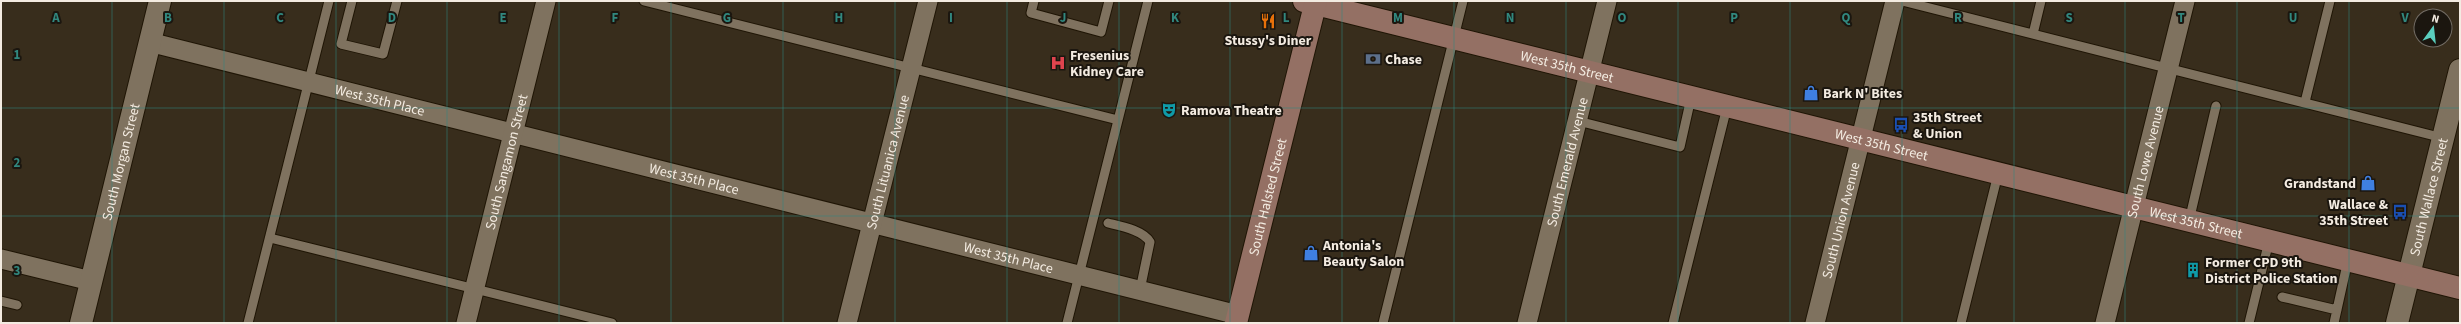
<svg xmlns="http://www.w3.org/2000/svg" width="2461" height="324" font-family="'Source Sans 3',sans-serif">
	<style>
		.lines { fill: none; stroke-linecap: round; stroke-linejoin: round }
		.service-casing { stroke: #1f1505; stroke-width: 11 }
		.minor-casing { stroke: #1f1505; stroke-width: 21 }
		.tertiary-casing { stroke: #1f1505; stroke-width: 24 }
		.secondary-casing { stroke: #1f1505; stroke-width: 24 }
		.service { stroke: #7f725f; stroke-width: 9 }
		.minor { stroke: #7f725f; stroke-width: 19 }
		.tertiary { stroke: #7f725f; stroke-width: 22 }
		.secondary { stroke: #947064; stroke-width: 22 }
		.grid { fill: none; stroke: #31887f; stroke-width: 1; stroke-opacity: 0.55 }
		.labels { text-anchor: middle; stroke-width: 4; stroke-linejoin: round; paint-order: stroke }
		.poi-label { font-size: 14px; font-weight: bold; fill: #f3ebe1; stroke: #1b160f; text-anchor: start }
		.street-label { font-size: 14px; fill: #f3ebe1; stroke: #1b160f }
		.grid-label { font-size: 13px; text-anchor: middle; font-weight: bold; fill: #31887f; stroke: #1b160f; stroke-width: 4; stroke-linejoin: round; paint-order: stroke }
	</style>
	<rect width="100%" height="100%" fill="#382d1c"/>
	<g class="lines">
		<!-- service casing -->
		<g class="service-casing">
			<path id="service" d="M352,1L341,44L383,54L397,1
				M644,1L1118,120
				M1034,1L1031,13L1101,32L1109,1
				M1902,1L2443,138
				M2033,34L2041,1
				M2305,102L2330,1
				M1578,121L1680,147L1691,98
				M2189,221L2216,106
				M1108,223C1120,226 1143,230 1150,242L1140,290
				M270,238L612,323
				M2282,297L2337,310
				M1,301L17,305
				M248,323L329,1
				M1067,323L1148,1
				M1383,323L1463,1
				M1673,323L1727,107
				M1961,323L1998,174
				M2249,323L2269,241
				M2334,323L2348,260"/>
		</g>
		<!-- minor casing -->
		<g class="minor-casing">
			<g id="minor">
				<path id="s1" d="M149,42L1238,315"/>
				<path d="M1,259L91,281"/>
				<path id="s2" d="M466,323L546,1"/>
				<path id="s3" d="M847,323L928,1"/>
				<path id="s4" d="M1527,323L1607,1"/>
				<path id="s5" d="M1815,323L1895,1"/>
				<path id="s6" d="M2105,323L2185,1"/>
			</g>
		</g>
		<!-- tertiary casing -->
		<g class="tertiary-casing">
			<g id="tertiary">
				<path id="s7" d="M81,323L160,1"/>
				<path id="s8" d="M2397,323L2460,70"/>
			</g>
		</g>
		<!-- secondary casing -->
		<g class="secondary-casing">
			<g id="secondary">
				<path id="s9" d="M1304,1L2460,288"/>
				<path id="s10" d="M1236,323L1316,1"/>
			</g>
		</g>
		<!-- service -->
		<use href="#service" class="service"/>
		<!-- minor -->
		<use href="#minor" class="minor"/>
		<!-- tertiary -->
		<use href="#tertiary" class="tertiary"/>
		<!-- secondary -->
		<use href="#secondary" class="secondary"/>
	</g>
	<!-- grid -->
	<path class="grid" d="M112,1V323M224,1V323M336,1V323M447,1V323M559,1V323M671,1V323M783,1V323M895,1V323M1007,1V323M1119,1V323M1230,1V323M1342,1V323M1454,1V323M1566,1V323M1678,1V323M1790,1V323M1902,1V323M2014,1V323M2125,1V323M2237,1V323M2349,1V323M1,108H2460M1,216H2460"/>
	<!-- icons -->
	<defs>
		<g id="restaurant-bare" transform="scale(1.2)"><path d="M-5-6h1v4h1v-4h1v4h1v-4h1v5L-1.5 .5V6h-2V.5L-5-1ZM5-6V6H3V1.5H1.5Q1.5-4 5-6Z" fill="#e8710a" stroke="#1b160f" stroke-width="2.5" paint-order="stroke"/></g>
		<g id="bank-bare" transform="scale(1.2)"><path d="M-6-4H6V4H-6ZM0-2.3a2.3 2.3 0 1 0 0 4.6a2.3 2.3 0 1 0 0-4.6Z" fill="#5c6f8a" stroke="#1b160f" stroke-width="2.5" paint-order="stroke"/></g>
		<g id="hospital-bare" transform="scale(1.2)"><path d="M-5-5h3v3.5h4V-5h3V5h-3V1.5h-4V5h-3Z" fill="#e0444e" stroke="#1b160f" stroke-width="2.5" paint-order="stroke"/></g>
		<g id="shop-bare" transform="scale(1.2)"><path d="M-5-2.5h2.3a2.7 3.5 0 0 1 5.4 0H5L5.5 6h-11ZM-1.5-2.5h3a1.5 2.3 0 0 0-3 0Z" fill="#3f7fe0" stroke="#1b160f" stroke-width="2.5" paint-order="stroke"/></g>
		<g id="theatre-bare" transform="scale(1.2)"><path d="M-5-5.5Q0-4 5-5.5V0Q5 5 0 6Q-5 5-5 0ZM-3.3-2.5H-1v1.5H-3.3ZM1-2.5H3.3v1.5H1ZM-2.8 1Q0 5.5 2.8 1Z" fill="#0f9aa8" stroke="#1b160f" stroke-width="2.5" paint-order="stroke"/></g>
		<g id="bus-bare" transform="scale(1.2)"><path d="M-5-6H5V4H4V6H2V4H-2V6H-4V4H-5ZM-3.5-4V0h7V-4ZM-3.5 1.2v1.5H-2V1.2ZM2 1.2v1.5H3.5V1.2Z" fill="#1a4fb4" stroke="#1b160f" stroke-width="2.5" paint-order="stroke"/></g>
		<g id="building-bare" transform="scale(1.2)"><path d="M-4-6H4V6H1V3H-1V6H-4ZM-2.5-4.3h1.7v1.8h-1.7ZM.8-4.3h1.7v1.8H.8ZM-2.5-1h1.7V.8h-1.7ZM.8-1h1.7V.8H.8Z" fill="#0f9aa8" stroke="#1b160f" stroke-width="2.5" paint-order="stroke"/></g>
	</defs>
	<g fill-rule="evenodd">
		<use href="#restaurant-bare" x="1268" y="21"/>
		<use href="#bank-bare" x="1373" y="59"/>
		<use href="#hospital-bare" x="1058" y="63"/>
		<use href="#shop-bare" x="1811" y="93"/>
		<use href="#theatre-bare" x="1169" y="110"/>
		<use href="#bus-bare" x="1901" y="125"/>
		<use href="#shop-bare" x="2368" y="183"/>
		<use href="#bus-bare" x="2400" y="212"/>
		<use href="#shop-bare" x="1311" y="253"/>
		<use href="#building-bare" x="2193" y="270"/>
	</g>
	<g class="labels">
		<!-- poi labels -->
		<g class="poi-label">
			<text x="1268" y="45" text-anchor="middle">Stussy's Diner</text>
			<text x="1070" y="60">Fresenius<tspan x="1070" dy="16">Kidney Care</tspan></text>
			<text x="1385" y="64">Chase</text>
			<text x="1823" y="98">Bark N' Bites</text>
			<text x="1181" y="115">Ramova Theatre</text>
			<text x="1913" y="122">35th Street<tspan x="1913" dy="16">&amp; Union</tspan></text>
			<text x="2356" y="188" text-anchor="end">Grandstand</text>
			<text x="2388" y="209" text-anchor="end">Wallace &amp;<tspan x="2388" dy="16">35th Street</tspan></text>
			<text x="1323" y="250">Antonia's<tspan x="1323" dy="16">Beauty Salon</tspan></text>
			<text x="2205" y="267">Former CPD 9th<tspan x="2205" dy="16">District Police Station</tspan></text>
		</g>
		<!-- street labels -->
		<g class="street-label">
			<text dy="5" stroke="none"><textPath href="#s9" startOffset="271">West 35th Street</textPath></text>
			<text dy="5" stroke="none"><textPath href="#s1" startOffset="238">West 35th Place</textPath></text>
			<text dy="5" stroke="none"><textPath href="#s9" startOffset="595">West 35th Street</textPath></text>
			<text dy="5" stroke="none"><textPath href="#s7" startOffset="166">South Morgan Street</textPath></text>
			<text dy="5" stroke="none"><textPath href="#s2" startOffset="166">South Sangamon Street</textPath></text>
			<text dy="5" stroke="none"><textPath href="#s3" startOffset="166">South Lituanica Avenue</textPath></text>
			<text dy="5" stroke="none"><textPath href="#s4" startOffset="166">South Emerald Avenue</textPath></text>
			<text dy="5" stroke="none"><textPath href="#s6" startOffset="166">South Lowe Avenue</textPath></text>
			<text dy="5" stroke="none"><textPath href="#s1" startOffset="562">West 35th Place</textPath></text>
			<text dy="5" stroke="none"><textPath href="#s8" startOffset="130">South Wallace Street</textPath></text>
			<text dy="5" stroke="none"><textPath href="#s10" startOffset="130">South Halsted Street</textPath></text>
			<text dy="5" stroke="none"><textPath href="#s5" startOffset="106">South Union Avenue</textPath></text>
			<text dy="5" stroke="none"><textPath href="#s9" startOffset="919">West 35th Street</textPath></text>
			<text dy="5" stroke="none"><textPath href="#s1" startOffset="886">West 35th Place</textPath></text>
		</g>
	</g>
	<g class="grid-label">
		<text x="56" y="22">A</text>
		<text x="168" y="22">B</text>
		<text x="280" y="22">C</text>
		<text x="392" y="22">D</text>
		<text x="503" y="22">E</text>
		<text x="615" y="22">F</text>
		<text x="727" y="22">G</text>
		<text x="839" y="22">H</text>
		<text x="951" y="22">I</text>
		<text x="1063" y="22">J</text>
		<text x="1175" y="22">K</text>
		<text x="1286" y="22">L</text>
		<text x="1398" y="22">M</text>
		<text x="1510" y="22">N</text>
		<text x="1622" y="22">O</text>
		<text x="1734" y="22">P</text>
		<text x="1846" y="22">Q</text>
		<text x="1958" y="22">R</text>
		<text x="2069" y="22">S</text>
		<text x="2181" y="22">T</text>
		<text x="2293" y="22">U</text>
		<text x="2405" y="22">V</text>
		<text x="17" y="59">1</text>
		<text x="17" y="167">2</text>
		<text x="17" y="275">3</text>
	</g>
	<!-- border -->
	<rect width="2461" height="324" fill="none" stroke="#f3ebe1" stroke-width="4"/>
	<!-- north arrow -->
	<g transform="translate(2433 28) rotate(15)"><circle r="19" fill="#1b160f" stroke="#716b63"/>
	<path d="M0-3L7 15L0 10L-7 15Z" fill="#5acebe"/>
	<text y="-6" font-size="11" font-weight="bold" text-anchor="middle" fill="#f3ebe1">N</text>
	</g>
</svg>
